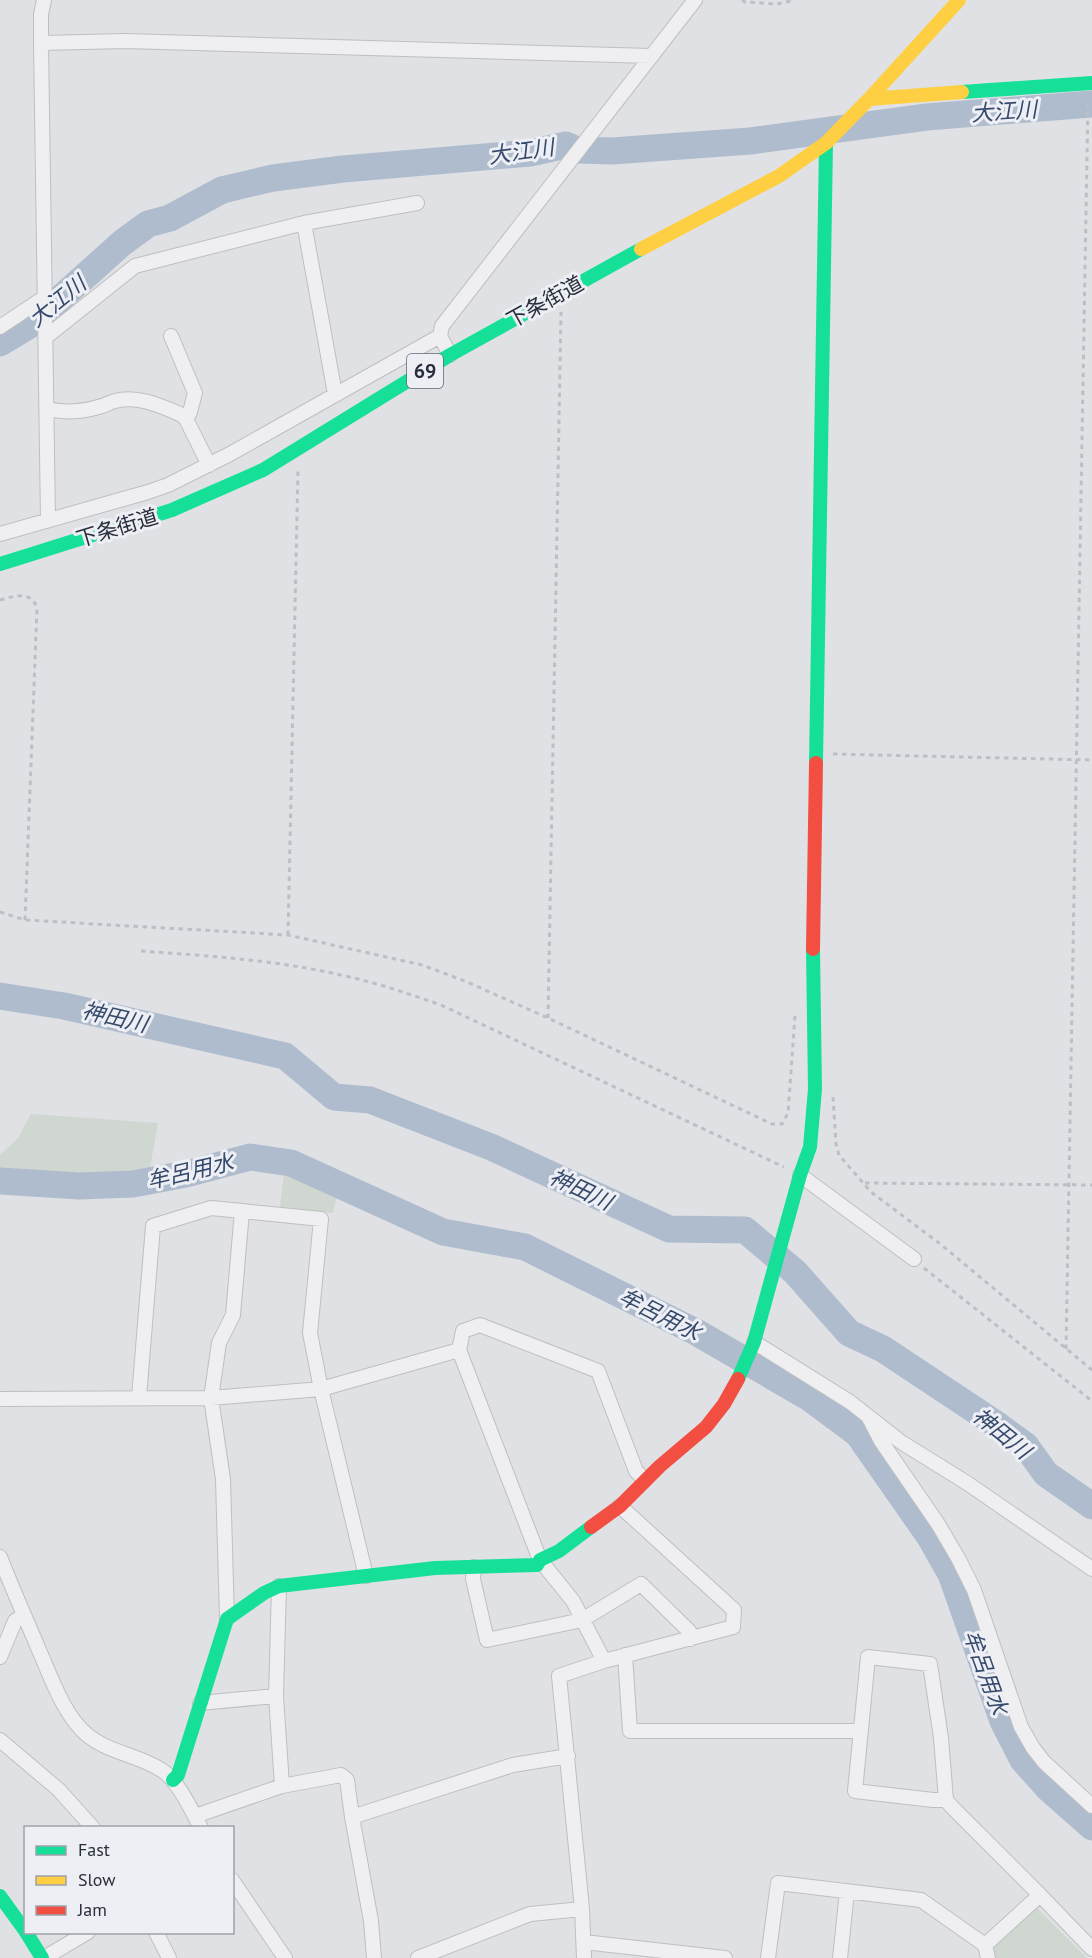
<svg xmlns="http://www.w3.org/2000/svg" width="1092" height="1958" font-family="'PT Sans','Noto Sans JP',sans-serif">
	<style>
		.green { fill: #cfd7d0 }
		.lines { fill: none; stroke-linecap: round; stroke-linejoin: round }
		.river { stroke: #afbccd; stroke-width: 27 }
		.street-casing { stroke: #bdbfc2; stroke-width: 16 }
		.path { stroke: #bebfc4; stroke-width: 3; stroke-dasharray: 4.5 4.5; stroke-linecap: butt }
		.street { stroke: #efeff1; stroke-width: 14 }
		.fast { stroke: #16e098; stroke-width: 14 }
		.slow { stroke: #ffcf43; stroke-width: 14 }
		.jam { stroke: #f24e42; stroke-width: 14 }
		.labels { text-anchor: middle; stroke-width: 6; stroke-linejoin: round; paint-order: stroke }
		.shield { fill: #edeff4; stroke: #636872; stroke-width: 1.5 }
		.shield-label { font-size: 20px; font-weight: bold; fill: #282e3b }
		.street-label { font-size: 21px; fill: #282e3b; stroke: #edeff4 }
		.water-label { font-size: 22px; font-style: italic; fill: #364a6c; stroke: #edeff4 }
	</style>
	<rect width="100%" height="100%" fill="#dfe1e4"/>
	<!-- green -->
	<path class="green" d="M31,1114L158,1123L150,1167L129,1175L35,1172L0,1168V1155L18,1138Z
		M284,1173H294L337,1193L333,1213L280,1207Z
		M1037,1908L1087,1958H996L993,1948Z"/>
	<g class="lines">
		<!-- river -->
		<path class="river" d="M0,343L33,323L122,243L148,224L170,218L222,190L273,178L343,169L530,153L566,145L577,150L612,151L750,141L927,117L1092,104
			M0,996L64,1006L285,1056L334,1097L370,1100L491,1147L669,1229L745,1230L795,1272L849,1333L883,1349L996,1424L1026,1446L1046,1474L1092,1506
			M0,1181L79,1186L133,1184L186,1174L250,1157L291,1163L443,1232L525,1247L696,1332L808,1397L858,1434L930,1537L951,1574L1003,1721L1023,1760L1049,1789L1092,1827"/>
		<!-- street casing -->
		<g class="street-casing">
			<path id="street" d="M44,0L41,14V43L48,520
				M41,43L125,41L651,56
				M304,223L417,203
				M0,327L45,297
				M171,336L195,393L190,412L186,419
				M46,337L135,266L304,223L335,394
				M450,355L440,336L442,326L695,0
				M47,409C67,413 82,412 102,406C106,405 110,402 115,401C138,395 161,406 182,415L186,419L209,465
				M0,534L148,492L168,485L230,454L440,336
				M800,1175L914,1259
				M242,1211L321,1219L310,1333L321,1389L366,1576
				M754,1342L850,1402L901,1442L967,1483L1092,1569
				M459,1350L540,1560L573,1601L604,1661
				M139,1397L153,1226L211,1208L242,1211L233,1315L219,1343L211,1398L223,1479L227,1619
				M0,1399L211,1398L321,1389L459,1350L463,1331L480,1325L598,1371L636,1471L645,1480
				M868,1416L881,1441L938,1524L958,1558L974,1590L1021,1727L1033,1748L1044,1762L1092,1806
				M0,1557C12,1588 26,1619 39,1650C51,1677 63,1713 85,1733C107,1753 140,1755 163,1771C178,1781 192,1811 201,1828
				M474,1567L473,1579L487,1640L582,1620L641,1584L689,1631L691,1639
				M279,1586L276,1696L282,1786
				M625,1655L630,1731H860
				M0,1657L15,1621L24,1615
				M200,1703L276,1696
				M0,1740L59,1790L93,1828
				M946,1800L941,1738L930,1664L868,1657L855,1791L933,1800H946L951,1806L1040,1895L985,1945
				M195,1816L282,1786L341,1775L347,1780L352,1817L513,1765L568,1756
				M352,1817L371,1921L374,1958
				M232,1880L285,1958
				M1040,1895L1092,1949
				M156,1932L169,1958
				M584,1942L725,1958
				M44,1958L88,1932
				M418,1958L530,1914L582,1909
				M584,1958L582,1909L559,1676L604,1661L733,1627L734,1610L620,1506
				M768,1958L778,1883L921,1900L985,1945L988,1958
				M840,1958L847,1892"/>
		</g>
		<!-- path -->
		<path class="path" d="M742,0L745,2L777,4L795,0
			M0,600C15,596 31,590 37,608L25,920
			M833,754L1092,760
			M0,912L25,920L288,935L422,965L465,981L548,1018L772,1124H782L788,1113L795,1016
			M288,935L298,469
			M141,951C209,956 278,960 345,976C378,983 409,994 441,1005L784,1167
			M548,1018L561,312
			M833,1097L836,1144L839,1155L871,1192L939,1243L1092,1370
			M865,1183L1092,1185
			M924,1268L1092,1401
			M1066,1349L1088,100"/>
		<!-- street -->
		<use href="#street" class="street"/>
		<!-- fast -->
		<path class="fast" d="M962,92L1092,83
			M0,564L172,510L263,470L450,355L641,249
			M816,763L826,143
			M738,1379L754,1342L800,1175L810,1147L815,1089L813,949
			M173,1780L178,1775L227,1619L264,1593L279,1586L435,1568L537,1565L540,1560L559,1551L591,1527
			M0,1896L26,1932
			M26,1932L42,1958"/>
		<!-- slow -->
		<path class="slow" d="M869,99L959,0
			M641,249L779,176L826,143L869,99L962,92"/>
		<!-- jam -->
		<path class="jam" d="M813,949L816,763
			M591,1527L620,1506L660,1466L706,1427L724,1404L738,1379"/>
	</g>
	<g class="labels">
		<!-- shield labels -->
		<rect class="shield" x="407" y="354" width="36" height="34" rx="4.5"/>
		<g class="shield-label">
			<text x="425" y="378">69</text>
		</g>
		<!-- street labels -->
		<g class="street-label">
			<text transform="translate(545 302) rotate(-29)" y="7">下条街道</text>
			<text transform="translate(117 528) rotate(-17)" y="7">下条街道</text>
		</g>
		<!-- water labels -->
		<g class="water-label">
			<text transform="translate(1004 111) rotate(-4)" y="8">大江川</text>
			<text transform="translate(521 151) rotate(-8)" y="8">大江川</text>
			<text transform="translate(57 301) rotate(-39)" y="8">大江川</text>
			<text transform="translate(115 1017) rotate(13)" y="8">神田川</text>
			<text transform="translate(190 1171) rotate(-13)" y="8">牟呂用水</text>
			<text transform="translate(581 1189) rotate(25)" y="8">神田川</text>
			<text transform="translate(660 1314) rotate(27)" y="8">牟呂用水</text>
			<text transform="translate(1002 1433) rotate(39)" y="8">神田川</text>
			<text transform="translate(986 1672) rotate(70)" y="8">牟呂用水</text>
		</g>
	</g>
	<!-- legend -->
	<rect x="24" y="1826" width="210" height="108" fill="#edeff4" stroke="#9ea2aa" stroke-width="1.5"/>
	<rect x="36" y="1846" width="30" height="9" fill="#16e098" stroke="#9ea2aa" stroke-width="1.5"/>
	<text x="78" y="1856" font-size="18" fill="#282e3b">Fast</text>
	<rect x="36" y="1876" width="30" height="9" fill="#ffcf43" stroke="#9ea2aa" stroke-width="1.5"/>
	<text x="78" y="1886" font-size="18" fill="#282e3b">Slow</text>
	<rect x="36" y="1906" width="30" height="9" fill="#f24e42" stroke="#9ea2aa" stroke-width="1.5"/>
	<text x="78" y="1916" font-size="18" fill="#282e3b">Jam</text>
</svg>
